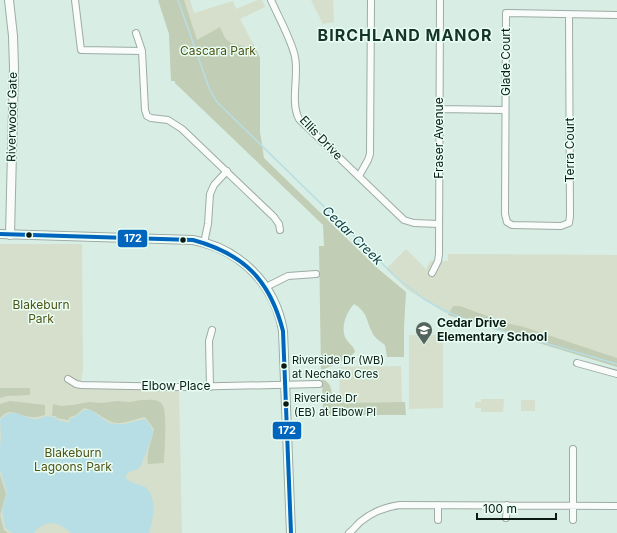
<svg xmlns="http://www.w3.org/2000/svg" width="617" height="533" font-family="Inter,sans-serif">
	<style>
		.green { fill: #d5dfcb }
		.forest { fill: #c1cdb4 }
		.water { fill: #b8dee5 }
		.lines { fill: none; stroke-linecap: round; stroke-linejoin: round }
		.stream { stroke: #b8dee5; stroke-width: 1.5 }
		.minor-casing { stroke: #9daca5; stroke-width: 8 }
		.tertiary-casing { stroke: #9daca5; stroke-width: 10 }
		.minor { stroke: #f9fcfb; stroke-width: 6 }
		.tertiary { stroke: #f9fcfb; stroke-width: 8 }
		.bus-1-casing { stroke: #e9fef4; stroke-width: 7 }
		.bus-1 { stroke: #0065bd; stroke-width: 4 }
		.bus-dot { fill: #0c1a14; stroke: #e9fef4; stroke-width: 1.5 }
		.labels { text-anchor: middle; stroke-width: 3; stroke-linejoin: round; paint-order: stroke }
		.bus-label { font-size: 11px; fill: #0c1a14; stroke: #e9fef4; text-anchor: start }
		.park-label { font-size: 12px; fill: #515316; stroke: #e9fef4 }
		.street-label { font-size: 12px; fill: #0c1a14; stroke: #e9fef4 }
		.poi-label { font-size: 12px; font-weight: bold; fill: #0c1a14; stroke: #e9fef4; text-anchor: start }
		.water-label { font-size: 13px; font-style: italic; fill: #113844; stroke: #e9fef4 }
		.district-label { font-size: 16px; font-weight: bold; letter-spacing: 1px; fill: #153428; stroke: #e9fef4 }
		.line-badge { stroke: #e9fef4; stroke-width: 1.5 }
		.badge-label { font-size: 11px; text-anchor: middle; font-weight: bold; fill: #fff }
	</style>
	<rect width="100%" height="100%" fill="#d8ede3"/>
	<!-- green -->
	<path class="green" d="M182,0H190L194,13L233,1L236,9L258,0H262L265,7L240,19L260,57V131L212,85Z
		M311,0H333L334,22L323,24Z
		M0,244H82L83,371L80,386L88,388L179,391L182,533H0Z
		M406,249L426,269L430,261H448V254L617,255V366L446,313L408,290L386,269Z
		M409,335H443V408L409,409Z
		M401,366L402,402L340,403L339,367Z
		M481,399H504L503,412H481V408H475V402H481Z
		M521,400H535V411H521Z"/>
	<!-- forest -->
	<path class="forest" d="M158,0H184L197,40L220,27L225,38L231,43L247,47L253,44L260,58V132L264,158L376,267L406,292L404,327V357H387L385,345C381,342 375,338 373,334C366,321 368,312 354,304C346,313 340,328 346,339C349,344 354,346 355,352C346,361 333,366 321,370L319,246H324L323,225L175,83V81H171L169,34Z
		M453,306H460L506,323L524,327L617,358V367L448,315Z
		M322,379C333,383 331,392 333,402L336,403L405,402L406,415H323Z
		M0,388H30V395L7,396L0,398Z
		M141,400C148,400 157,398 162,404C168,412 164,452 164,463L148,464C146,452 152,441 154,429L145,417C139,418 122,424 117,423C105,422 97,410 84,408L76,415L70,417L68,420L57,418L56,416H52L53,404L61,406L73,405L89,402L102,403L117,401L130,402Z
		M10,401L45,405V415C39,417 32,418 26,416C15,414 10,407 0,418V404Z
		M0,475L6,494L0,515L4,530L8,533H0Z"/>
	<!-- water -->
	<path class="water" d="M84,410H91L109,423L114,424H124L145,419C148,423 152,426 153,432C153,435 142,465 140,467C134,473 131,468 125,477C130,484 138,483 145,487C158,496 153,521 149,533H70C60,521 44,519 34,533H12L5,528L2,510L7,493L0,470V446L1,436L0,420C12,406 21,417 34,419C38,420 40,418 43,417C47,416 51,417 55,417L57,420L69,423L70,419L76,416Z"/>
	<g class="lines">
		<!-- stream -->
		<path class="stream" d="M178,0L209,88L217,102L396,277L424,299L443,310L469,321L617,364"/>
		<!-- minor casing -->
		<g class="minor-casing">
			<path id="minor" d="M75,0L81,50L142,51
				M271,0C278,16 292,41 295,57C299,76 290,102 299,119L404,220L414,223L439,224
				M569,15L570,216L569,223L561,226L512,225L507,222L505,214L506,13L617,15
				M136,33L142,51L145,110L147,116L151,118L168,120L182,129L274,217L279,224L280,230
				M439,109L505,110
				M359,176L368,160L370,154L371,0
				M204,243L208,224L210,194L214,185L227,171
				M432,273L438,261L439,254L440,0
				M266,287L288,276L316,274
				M577,363L617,374
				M68,379L76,384L81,385L179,387L319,384
				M210,387L209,341L212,330
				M573,449V520
				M506,518L507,505
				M438,520V505
				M349,533C353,530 356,526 360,522C372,512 385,507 400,505L617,506"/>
		</g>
		<!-- tertiary casing -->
		<g class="tertiary-casing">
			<path id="tertiary" d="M9,0L13,36L14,68L10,235
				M0,234L193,240C240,249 275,284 283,331L291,533"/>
		</g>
		<!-- minor -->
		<use href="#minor" class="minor"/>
		<!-- tertiary -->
		<use href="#tertiary" class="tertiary"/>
		<!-- bus-1 casing -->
		<g class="bus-1-casing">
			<path id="bus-1" d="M0,234L193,240C244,254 270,280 283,331L291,533"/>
		</g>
		<!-- bus-1 -->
		<use href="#bus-1" class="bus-1"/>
	</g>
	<!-- icons -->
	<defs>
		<g id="school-pin" transform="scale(0.9)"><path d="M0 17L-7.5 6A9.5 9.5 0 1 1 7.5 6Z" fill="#53645c" stroke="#e9fef4"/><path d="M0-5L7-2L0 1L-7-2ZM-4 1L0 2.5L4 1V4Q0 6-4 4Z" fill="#fff"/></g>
	</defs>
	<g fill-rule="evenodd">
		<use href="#school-pin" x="424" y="330"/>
	</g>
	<!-- markers -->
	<g class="bus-dot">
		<circle cx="29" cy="235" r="3.5"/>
		<circle cx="183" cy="240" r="3.5"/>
		<circle cx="284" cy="366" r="3.5"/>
		<circle cx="286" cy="404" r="3.5"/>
	</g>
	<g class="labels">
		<!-- bus labels -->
		<g class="bus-label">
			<text x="292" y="364">Riverside Dr (WB)<tspan x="292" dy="14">at Nechako Cres</tspan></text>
			<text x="294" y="402">Riverside Dr<tspan x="294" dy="14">(EB) at Elbow Pl</tspan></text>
		</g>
		<!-- park labels -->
		<g class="park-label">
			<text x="218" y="55">Cascara Park</text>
			<text x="41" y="309">Blakeburn<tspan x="41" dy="14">Park</tspan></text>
			<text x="73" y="457">Blakeburn<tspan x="73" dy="14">Lagoons Park</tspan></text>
		</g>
		<!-- street labels -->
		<g class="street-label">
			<text transform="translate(506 62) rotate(-90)" y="4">Glade Court</text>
			<text transform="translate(12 117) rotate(-89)" y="4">Riverwood Gate</text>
			<text transform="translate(321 138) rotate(46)" y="4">Ellis Drive</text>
			<text transform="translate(439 138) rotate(-90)" y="4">Fraser Avenue</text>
			<text transform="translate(570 150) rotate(-90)" y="4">Terra Court</text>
			<text x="176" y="390">Elbow Place</text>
		</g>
		<!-- poi labels -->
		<g class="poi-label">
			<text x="437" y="327">Cedar Drive<tspan x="437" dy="14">Elementary School</tspan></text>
		</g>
		<!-- water labels -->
		<g class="water-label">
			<text transform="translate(353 235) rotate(44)" y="5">Cedar Creek</text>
		</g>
		<!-- district labels -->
		<g class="district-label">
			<text x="405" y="41">BIRCHLAND MANOR</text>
		</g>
	</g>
	<g class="line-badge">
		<rect x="117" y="229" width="31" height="19" rx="4" fill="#0065bd"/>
		<rect x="272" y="421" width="30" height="19" rx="4" fill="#0065bd"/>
	</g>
	<g class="badge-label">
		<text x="133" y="242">172</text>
		<text x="287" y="434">172</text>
	</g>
	<!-- scale -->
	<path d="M477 513v6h79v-6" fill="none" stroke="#0c1a14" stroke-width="2"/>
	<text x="483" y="513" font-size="12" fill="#0c1a14" stroke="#e9fef4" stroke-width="3" paint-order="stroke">100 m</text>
</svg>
